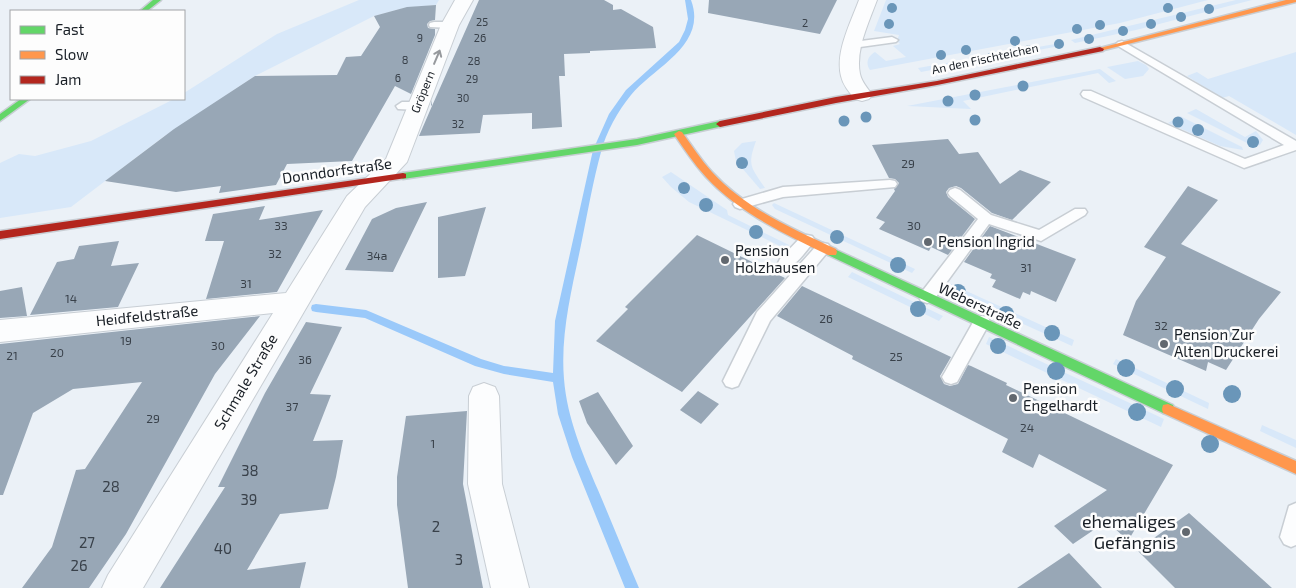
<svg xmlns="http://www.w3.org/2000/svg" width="1296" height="588" font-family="'Exo 2',sans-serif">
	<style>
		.green { fill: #d8e8f9 }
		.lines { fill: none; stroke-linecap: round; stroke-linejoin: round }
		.stream { fill: #9ac9fa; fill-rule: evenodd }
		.building { fill: #98a7b6 }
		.lane-casing { stroke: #c8ced4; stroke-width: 3 }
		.street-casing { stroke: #c8ced4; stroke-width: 2 }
		.fast-casing { stroke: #c8ced4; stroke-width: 3 }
		.slow-casing { stroke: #c8ced4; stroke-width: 3 }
		.jam-casing { stroke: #c8ced4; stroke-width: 3 }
		.lane { fill: #fcfdfe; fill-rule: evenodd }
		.street { fill: #fcfdfe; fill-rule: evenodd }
		.fast { fill: #63d668; fill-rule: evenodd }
		.slow { fill: #ff974d; fill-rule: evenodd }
		.jam { fill: #b3261e; fill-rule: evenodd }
		.tree { fill: #6a96b9 }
		.oneway { stroke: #96999d }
		.poi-dot { fill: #62686f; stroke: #fdfdfd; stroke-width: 2 }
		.labels { text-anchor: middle; stroke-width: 5; stroke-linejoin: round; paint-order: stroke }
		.far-number-label { font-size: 11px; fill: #39414a }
		.far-street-label { font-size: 12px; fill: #191f26; stroke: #fdfdfd }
		.number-label { font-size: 12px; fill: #39414a }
		.street-label { font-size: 15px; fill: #191f26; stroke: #fdfdfd }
		.poi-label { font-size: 15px; fill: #191f26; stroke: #fdfdfd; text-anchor: start }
		.near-number-label { font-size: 15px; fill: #39414a }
		.near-poi-label { font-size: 18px; fill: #191f26; stroke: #fdfdfd; text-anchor: end }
	</style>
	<rect width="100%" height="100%" fill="#ebf1f7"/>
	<!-- green -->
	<path class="green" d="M359,0H439L436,5L404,8L374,16L255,76L163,137L71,207L0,218V163L19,154L35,156L91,141L174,99H184V93L277,34Z
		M886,0H1208L1120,23L870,70C865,63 868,56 875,52L886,61L906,57L893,46L900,44L897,41L899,35L874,31Z
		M1236,0H1252L1136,30L1075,43L1071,40Z
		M1061,43L1065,45L921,72L918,68Z
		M1296,52V135L1229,96L1222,98L1187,76L1197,72L1208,79Z
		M1138,61L1146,65L1149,69L1143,76L1125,79L1107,67Z
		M1100,69L1116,81L1109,83L1098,73L963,101L971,109L907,106Z
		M1196,109L1245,137L1256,131L1263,140L1260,145L1255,147L1187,113Z
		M1180,116L1242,147L1243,150L1220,146L1168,123Z
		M756,141C747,166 751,167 765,188L760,189L736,161L734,151L742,143Z
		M671,172L727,210L728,215L789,245L786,249L689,202L671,187L662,177Z
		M774,203L915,269L912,273L775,209L772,205Z
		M852,272L943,316L939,321L848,277Z
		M951,284L1074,340L1072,346L948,290Z
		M989,337L1164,419L1161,427L986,344Z
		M1116,359L1209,403L1208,409L1113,364Z
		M1262,425L1296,440V448L1260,431Z"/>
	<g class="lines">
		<!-- stream -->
		<path class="stream" d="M685,0H691C708,45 654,67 631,95C618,111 606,132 601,152C593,181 588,211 582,240C573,285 560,332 564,379C567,418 583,455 598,490C612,523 625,555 639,588H625L572,457L558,414L553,382L504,374L475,366L365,318L316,312L312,311L311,308L312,305L316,304L366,310L481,359L504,366L553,373L555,321L593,150L609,114L626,90L679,42L685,30L688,19Z"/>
	</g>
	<!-- building -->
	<path class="building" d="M479,0H604L613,5V10L621,9L653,27L656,48L590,51V53L564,54L565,76H559L562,127L532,129V113L483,115L480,133L419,136L432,106L431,105L432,100V106Z
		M709,0H837L820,34L708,13Z
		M436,5L435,20L430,21L427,24L428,28L435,29V35L411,94L395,86L352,161L287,164L276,185L219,193L221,186L176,192L105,181L174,129L255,76L337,75L346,57L361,56L380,27L374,16L407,7Z
		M948,139L959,154L978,152L1000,184L1020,170L1051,182L1012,220L992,213L961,188L956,186L949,188L946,192L948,197L975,219L948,255L931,247L929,251L879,229L885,222L876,218L895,191L894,189L899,183L895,179L889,178L872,145Z
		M1188,186L1218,200L1181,244L1281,292L1259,319L1226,370L1208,362L1206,371L1123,335L1136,301L1166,257L1144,247Z
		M427,202L393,272L345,270L372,219L396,208Z
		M265,206L259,220L323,210L277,292L206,299L224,241H205L213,214Z
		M486,207L465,276L438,278V217Z
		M990,226L1076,259L1056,302L1031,291L1030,295L1023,292L1020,299L992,287L996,280L990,278L992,274L964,262Z
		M697,235L785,278L682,392L596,341L628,309L625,307Z
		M119,241L111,266L139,263L118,307L30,315L57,262L74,259L79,246Z
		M802,286L951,357L940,376L944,384L950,386L958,384L968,365L971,366L1007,383L1006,385L1173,465L1128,541L1107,521L1073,544L1054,526L1107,490L1039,454L1033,468L1002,452L1008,439L852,359L853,356L777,316Z
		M22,287L27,316L0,318V291Z
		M260,316L215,374L126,534L89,588H22L52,547L76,470L85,469L142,382L73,389L33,413L3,495H0V344Z
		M306,322L342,327L310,394L331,395L313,441L343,440L336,477L328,509L280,514L247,570L306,562L300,588H160L225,487H218L265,393Z
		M698,391L719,404L701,424L680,410Z
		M598,392L633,446L616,465L587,423L579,401Z
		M467,411L463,484L483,588H408L397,505V477L406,416Z
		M1189,513L1272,588H1175L1137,550Z
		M1069,553L1102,588H1017Z"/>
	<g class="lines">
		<!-- lane casing -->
		<g class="lane-casing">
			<path id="lane" d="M434,22H450L455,25L450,28L430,27L429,25L430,23Z
				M892,37L898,40L896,42L853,48L847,45L853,42Z
				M1122,41L1296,141V150L1244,168L1083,97L1081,94L1083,91H1091L1245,159L1284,145L1118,46L1116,44L1118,42Z
				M402,102H417L423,106L417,110L398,109L396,106Z
				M890,180L895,181L897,184L895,187L783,197L740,209L735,207L733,204L735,201L783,187Z
				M955,188L960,190L991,215L1039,230L1075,209H1085L1087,212L1085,215L1041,241L989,224L933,301L927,303L921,301L919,297L921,293L978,219L950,196L948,193L950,190Z
				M807,235L812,236L815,240L812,244C804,253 794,271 780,267L778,263L780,259L802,236Z
				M823,243L828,244L831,248L770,321L738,386L732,388L726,386L723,381L757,312L818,244Z
				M982,316L988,317L990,322L957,382L951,384L945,382L942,377L945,372L976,317Z
				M1296,503V545L1291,547L1284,544L1280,537L1289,506Z"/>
		</g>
		<!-- street casing -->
		<g class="street-casing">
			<path id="street" d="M455,0H473L459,25L407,162L365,207L143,588H102L108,575L273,313L0,342V320L286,293L347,196L386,159L441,25Z
				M859,0H877C869,22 855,50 860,74C862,83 868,88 872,95L869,99L862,101L855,99C849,92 843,85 841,76C835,52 851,22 859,0Z
				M484,383L495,387L499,396L502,484L529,588H491L468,484L469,396L473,387Z"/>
		</g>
		<!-- fast casing -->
		<g class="fast-casing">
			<path id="fast" d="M153,0H161L147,11H140Z
				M21,99H30L0,121V114Z
				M720,121L724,124L723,126L637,145L403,179L398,176L403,173L637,139Z
				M832,248L1173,405L1174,409L1173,413L1168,414L1163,413L828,255L827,252L828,249Z"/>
		</g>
		<!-- slow casing -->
		<g class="slow-casing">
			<path id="slow" d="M1286,0H1296V2L1100,51L1096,49Z
				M679,131L682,132C692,146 701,160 712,172C745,208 792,229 836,249L837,252L836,255H828C785,234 739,213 706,177C694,164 684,149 674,134Z
				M1168,404L1296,461V474L1163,413L1162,409L1163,405Z"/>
		</g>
		<!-- jam casing -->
		<g class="jam-casing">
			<path id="jam" d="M1100,47L1104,49L1103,51L937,85L836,103L720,127L716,124L720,121L836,97L937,81Z
				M403,173L406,174V178L0,239V231Z"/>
		</g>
		<!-- lane -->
		<use href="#lane" class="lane"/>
		<!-- street -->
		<use href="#street" class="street"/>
		<!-- fast -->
		<use href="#fast" class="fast"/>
		<!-- slow -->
		<use href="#slow" class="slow"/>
		<!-- jam -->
		<use href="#jam" class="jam"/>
	</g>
	<!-- trees -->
	<g class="tree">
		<circle cx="892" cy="8" r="5"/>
		<circle cx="1168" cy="8" r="5"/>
		<circle cx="1209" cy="9" r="5"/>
		<circle cx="1181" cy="17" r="5"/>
		<circle cx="889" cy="24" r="5"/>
		<circle cx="1151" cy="24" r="5"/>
		<circle cx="1100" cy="25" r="5"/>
		<circle cx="1077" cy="29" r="5"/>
		<circle cx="1123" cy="31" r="5"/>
		<circle cx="1089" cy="39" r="5"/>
		<circle cx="1015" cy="41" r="5"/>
		<circle cx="1059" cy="44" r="5"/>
		<circle cx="966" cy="50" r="5"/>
		<circle cx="1029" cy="50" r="5"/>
		<circle cx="941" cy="55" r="5"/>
		<circle cx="992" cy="57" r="5"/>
		<circle cx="1023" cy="86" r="5.5"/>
		<circle cx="975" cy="95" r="5.5"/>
		<circle cx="948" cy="101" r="5.5"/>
		<circle cx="866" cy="117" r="5.5"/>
		<circle cx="975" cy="120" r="5.5"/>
		<circle cx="844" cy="121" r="5.5"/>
		<circle cx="1178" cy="122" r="5.5"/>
		<circle cx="1198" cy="130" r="6"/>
		<circle cx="1253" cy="142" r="6"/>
		<circle cx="742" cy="163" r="6"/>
		<circle cx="684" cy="188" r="6"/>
		<circle cx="706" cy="205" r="7"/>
		<circle cx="756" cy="232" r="7"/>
		<circle cx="837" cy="237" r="7"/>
		<circle cx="898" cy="265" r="8"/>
		<circle cx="958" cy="292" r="8"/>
		<circle cx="918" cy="309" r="8"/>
		<circle cx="1006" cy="314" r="8"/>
		<circle cx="1052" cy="333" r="8"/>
		<circle cx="998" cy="346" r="8"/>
		<circle cx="1126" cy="368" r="9"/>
		<circle cx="1056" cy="371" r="9"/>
		<circle cx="1175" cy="389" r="9"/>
		<circle cx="1232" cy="394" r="9"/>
		<circle cx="1137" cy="412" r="9"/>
		<circle cx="1210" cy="444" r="9"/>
	</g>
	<!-- one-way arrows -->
	<defs><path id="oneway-shaft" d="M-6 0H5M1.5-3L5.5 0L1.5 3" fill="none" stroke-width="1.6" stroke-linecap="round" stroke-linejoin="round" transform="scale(1.25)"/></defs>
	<use class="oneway" href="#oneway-shaft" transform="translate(437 57) rotate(-67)"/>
	<!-- markers -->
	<g class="poi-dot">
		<circle cx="928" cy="242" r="5"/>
		<circle cx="725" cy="260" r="5"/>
		<circle cx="1164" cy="344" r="5"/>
		<circle cx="1013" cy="398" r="5"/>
		<circle cx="1186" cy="532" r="5"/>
	</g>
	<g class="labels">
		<!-- far-number labels -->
		<g class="far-number-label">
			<text x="482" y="26">25</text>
			<text x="805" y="27">2</text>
			<text x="420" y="42">9</text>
			<text x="480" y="42">26</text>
			<text x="405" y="64">8</text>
			<text x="474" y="65">28</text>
			<text x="398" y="82">6</text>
			<text x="472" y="83">29</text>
			<text x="463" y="102">30</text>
			<text x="458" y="128">32</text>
		</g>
		<!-- far-street labels -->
		<g class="far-street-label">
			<text transform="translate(985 59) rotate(-12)" y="4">An den Fischteichen</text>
			<text transform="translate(423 92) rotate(-68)" y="4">Gröpern</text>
		</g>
		<!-- number labels -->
		<g class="number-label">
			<text x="908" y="168">29</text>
			<text x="281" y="230">33</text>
			<text x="914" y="230">30</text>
			<text x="275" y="258">32</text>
			<text x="377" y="260">34a</text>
			<text x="1026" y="272">31</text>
			<text x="246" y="288">31</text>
			<text x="71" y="303">14</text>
			<text x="826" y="323">26</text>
			<text x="1161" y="330">32</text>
			<text x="126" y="345">19</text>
			<text x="218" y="350">30</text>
			<text x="57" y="357">20</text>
			<text x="12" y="360">21</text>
			<text x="896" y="361">25</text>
			<text x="305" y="364">36</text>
			<text x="292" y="411">37</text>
			<text x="153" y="423">29</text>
			<text x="1027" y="432">24</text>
			<text x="433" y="448">1</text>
		</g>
		<!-- street labels -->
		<g class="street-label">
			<text transform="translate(337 171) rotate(-8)" y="5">Donndorfstraße</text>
			<text transform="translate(980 306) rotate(25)" y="5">Weberstraße</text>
			<text transform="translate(147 316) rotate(-6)" y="5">Heidfeldstraße</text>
			<text transform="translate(246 382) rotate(-59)" y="5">Schmale Straße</text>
		</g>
		<!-- poi labels -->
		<g class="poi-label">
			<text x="938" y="247">Pension Ingrid</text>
			<text x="735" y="256">Pension<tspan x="735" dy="17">Holzhausen</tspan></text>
			<text x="1174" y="340">Pension Zur<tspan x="1174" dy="17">Alten Druckerei</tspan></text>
			<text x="1023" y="394">Pension<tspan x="1023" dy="17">Engelhardt</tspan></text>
		</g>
		<!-- near-number labels -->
		<g class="near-number-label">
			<text x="250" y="476">38</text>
			<text x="111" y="492">28</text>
			<text x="249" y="505">39</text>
			<text x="436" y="532">2</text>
			<text x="87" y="548">27</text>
			<text x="223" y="554">40</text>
			<text x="459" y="565">3</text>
			<text x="79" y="571">26</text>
		</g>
		<!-- near-poi labels -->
		<g class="near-poi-label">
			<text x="1176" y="528">ehemaliges<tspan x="1176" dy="21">Gefängnis</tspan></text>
		</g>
	</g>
	<!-- legend -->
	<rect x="10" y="10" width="175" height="90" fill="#fdfdfd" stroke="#a2a4a7"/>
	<rect x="20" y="26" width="25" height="8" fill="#63d668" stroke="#a2a4a7"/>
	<text x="55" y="35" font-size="15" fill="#191f26">Fast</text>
	<rect x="20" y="51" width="25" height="8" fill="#ff974d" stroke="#a2a4a7"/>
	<text x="55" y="60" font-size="15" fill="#191f26">Slow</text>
	<rect x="20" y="76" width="25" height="8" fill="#b3261e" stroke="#a2a4a7"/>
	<text x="55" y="85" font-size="15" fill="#191f26">Jam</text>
</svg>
